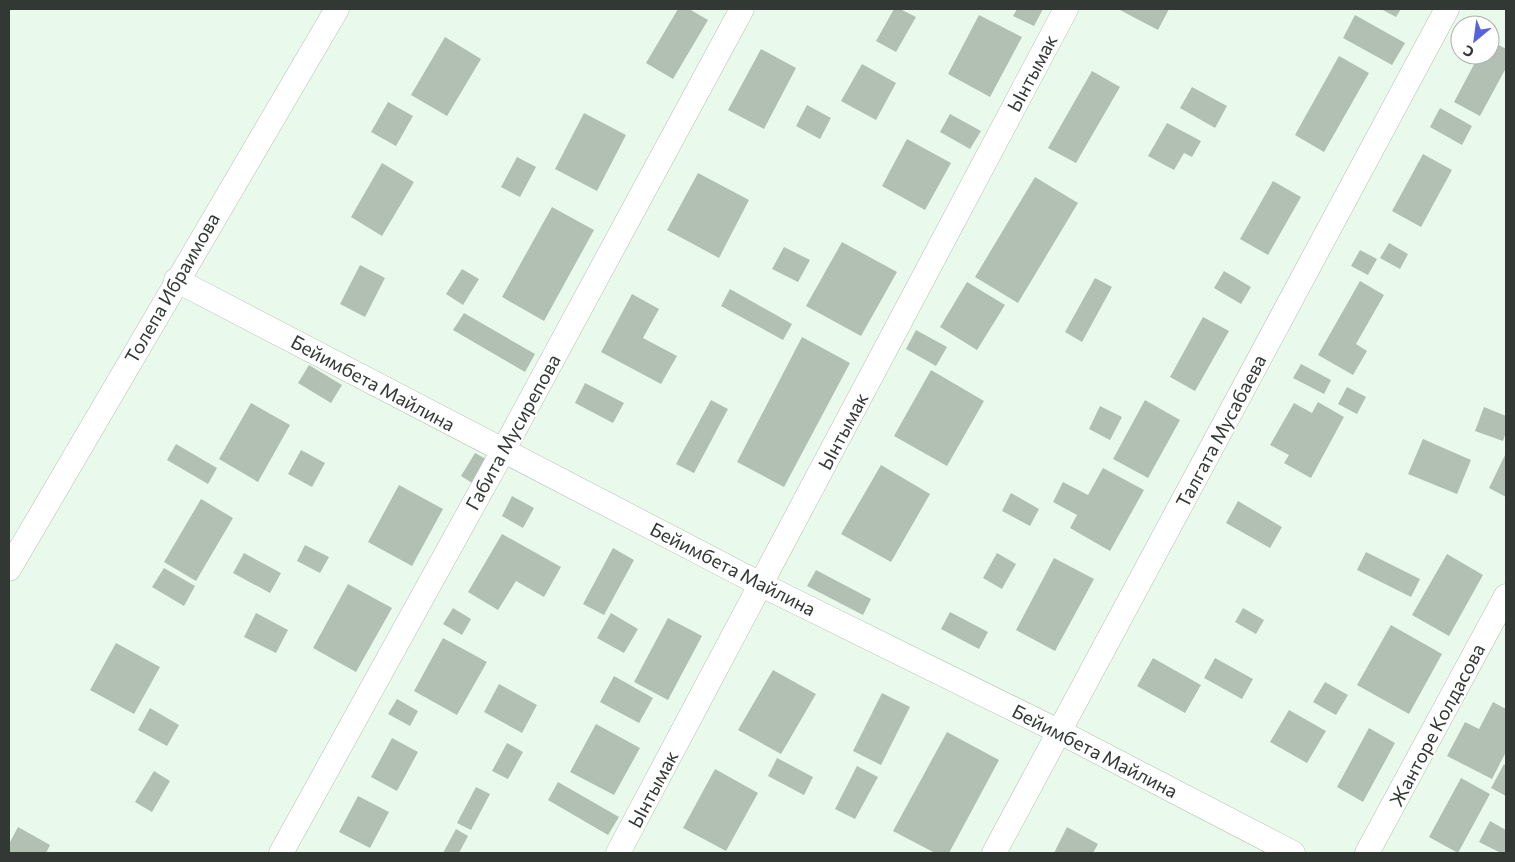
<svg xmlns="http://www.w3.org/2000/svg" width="1515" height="862" font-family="Commissioner,sans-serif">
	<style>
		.building { fill: #b1c0b3 }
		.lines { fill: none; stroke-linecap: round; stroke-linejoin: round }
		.minor-casing { stroke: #b1c1b4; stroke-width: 25 }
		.minor { stroke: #fff; stroke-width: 24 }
		.labels { text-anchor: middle; stroke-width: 4; stroke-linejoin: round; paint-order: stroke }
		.street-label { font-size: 19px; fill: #323833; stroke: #fff }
	</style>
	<rect width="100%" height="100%" fill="#e9faec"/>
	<!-- building -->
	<path class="building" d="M678,9H689L708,20L673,79L646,63Z
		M894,9H900L916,17L896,52L876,41Z
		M1017,9H1043L1034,26L1013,16Z
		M1118,9H1169L1158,30Z
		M1381,9H1401L1396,17Z
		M979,15L1022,37L990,97L948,74Z
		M1355,15L1405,43L1392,65L1343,38Z
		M445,37L481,59L447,116L411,95Z
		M1490,40L1506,49V68L1480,116L1454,102L1479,55H1490Z
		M761,49L796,68L764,129L728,110Z
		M1339,56L1369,73L1324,152L1295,135Z
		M862,64L896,83L876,120L841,101Z
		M1092,71L1120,87L1076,163L1048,148Z
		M1192,87L1227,106L1215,128L1180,108Z
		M388,102L413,116L396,146L371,132Z
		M807,105L831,118L820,139L796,126Z
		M1440,108L1472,126L1462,145L1430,127Z
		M584,113L626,135L597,191L555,169Z
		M950,114L981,131L970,149L940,132Z
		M1167,123L1201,141L1192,157L1184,153L1174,170L1148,156Z
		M907,139L951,163L925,210L882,186Z
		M1423,154L1452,170L1421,227L1392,211Z
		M517,157L536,167L520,197L501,187Z
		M382,163L414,182L382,236L351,217Z
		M698,173L749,200L719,258L667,230Z
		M1035,177L1078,203L1018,303L975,277Z
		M1273,181L1301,197L1268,255L1240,239Z
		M552,207L594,230L544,321L502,297Z
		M842,242L897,272L861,336L806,306Z
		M1389,243L1408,254L1400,269L1380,258Z
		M784,247L810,260L798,282L772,269Z
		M1360,250L1377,259L1368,275L1351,266Z
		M360,265L385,278L365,317L340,304Z
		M462,269L479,279L463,305L446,294Z
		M1224,271L1251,287L1241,304L1214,288Z
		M1095,278L1112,287L1082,342L1065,332Z
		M1360,281L1384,295L1356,344L1367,351L1353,375L1318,355Z
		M967,282L1005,305L977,350L940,327Z
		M730,289L792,324L783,340L721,306Z
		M632,294L659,309L643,338L677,356L661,384L601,352Z
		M464,313L535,354L525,372L453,330Z
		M1203,317L1229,331L1195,391L1170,377Z
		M916,330L947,347L936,366L906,349Z
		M802,337L850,363L784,487L737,462Z
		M1301,364L1331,380L1324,394L1293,378Z
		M309,365L342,385L331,403L298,383Z
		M931,370L984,401L947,466L894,436Z
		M585,383L624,403L613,423L575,403Z
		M1347,387L1366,397L1357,414L1338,404Z
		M711,400L728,409L694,473L676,464Z
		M1145,400L1180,420L1148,478L1113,459Z
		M1318,402L1344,417L1311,478L1284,463L1289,455L1270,445L1294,403L1312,413Z
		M251,403L290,425L258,482L219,459Z
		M1100,406L1122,417L1110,440L1089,429Z
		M1484,407L1506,416V432L1503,441L1475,431Z
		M1423,439L1471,460L1457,494L1408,474Z
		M176,444L217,468L208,484L167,460Z
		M301,450L325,463L312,487L288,474Z
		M475,453L486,459L472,483L461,476Z
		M1506,453V497L1489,488Z
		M881,465L930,494L891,562L841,534Z
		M1103,468L1144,490L1110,551L1070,528L1077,515L1053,502L1063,482L1088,495Z
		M399,485L443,509L412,566L368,542Z
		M1011,493L1039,509L1030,526L1002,511Z
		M512,496L534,508L523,528L502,516Z
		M201,499L233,518L196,581L164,562Z
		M1238,501L1282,527L1270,548L1226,523Z
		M502,534L561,567L544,597L516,581L498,610L468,592Z
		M305,545L329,557L320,573L297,561Z
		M613,548L634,560L604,615L583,604Z
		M1366,552L1420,579L1411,597L1357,570Z
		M244,553L281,573L270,593L233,573Z
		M997,553L1016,564L1002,589L983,578Z
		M1447,554L1483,575L1449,636L1412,615Z
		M1054,558L1094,579L1055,651L1016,630Z
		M164,568L195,586L184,606L152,587Z
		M816,570L871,599L863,615L807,586Z
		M348,584L392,608L356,672L313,648Z
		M453,608L471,619L462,635L443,624Z
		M1243,608L1264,620L1256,634L1235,622Z
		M950,612L988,632L979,649L941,629Z
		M256,613L288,630L276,653L244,637Z
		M611,613L638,629L624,653L597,638Z
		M668,618L702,636L668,700L634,682Z
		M1391,625L1442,654L1409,714L1357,685Z
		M443,638L487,662L457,715L414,691Z
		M116,643L160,667L134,714L90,690Z
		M1153,658L1201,685L1185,713L1137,686Z
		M1215,658L1253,679L1242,699L1204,678Z
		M773,670L816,694L781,754L738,730Z
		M614,676L653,698L639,723L600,702Z
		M1325,682L1348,695L1336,715L1313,702Z
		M499,684L537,705L522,733L484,712Z
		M882,693L910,707L881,765L853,751Z
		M397,699L418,711L410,726L388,714Z
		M1493,702L1506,709V752L1492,779L1447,756L1465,722L1479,729Z
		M150,708L179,725L167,746L138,730Z
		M1289,710L1326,731L1307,763L1270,742Z
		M596,724L640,748L614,795L570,772Z
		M1369,728L1395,743L1363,802L1337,787Z
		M947,732L999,760L949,853H935L893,831Z
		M392,738L418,752L397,791L371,777Z
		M507,743L523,752L508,779L492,771Z
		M777,758L813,777L804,795L768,776Z
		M1504,764L1506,766V796L1491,788Z
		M857,766L878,777L855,819L835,809Z
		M715,769L758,793L726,851L683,828Z
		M154,771L170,781L152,812L135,802Z
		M1461,778L1490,794L1458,853L1429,837Z
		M558,782L619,817L608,835L548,800Z
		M476,787L490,794L471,830L457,823Z
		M358,796L389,812L370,848L339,832Z
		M1490,821L1506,830V853H1501L1479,842Z
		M18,827L50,845L46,853H9V844Z
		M1067,827L1098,844L1093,853H1054Z
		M456,829L468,836L459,853H443Z"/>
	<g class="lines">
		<!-- minor casing -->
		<g class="minor-casing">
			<path id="minor" d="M176,280L762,585L1060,732L1293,853
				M9,569L337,9
				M281,853L503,451L742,9
				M618,853L1066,9
				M994,853L1447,9
				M1367,853L1506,596"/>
		</g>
		<!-- minor -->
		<use href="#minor" class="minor"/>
	</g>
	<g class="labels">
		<!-- street labels -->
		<g class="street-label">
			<text transform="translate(1032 73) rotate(-62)" y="7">Ынтымак</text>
			<text transform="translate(172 288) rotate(-60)" y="7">Толепа Ибраимова</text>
			<text transform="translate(373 383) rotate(28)" y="7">Бейимбета Майлина</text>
			<text transform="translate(843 431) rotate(-62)" y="7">Ынтымак</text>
			<text transform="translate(1221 431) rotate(-62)" y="7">Талгата Мусабаева</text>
			<text transform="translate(513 432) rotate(-61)" y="7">Габита Мусирепова</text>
			<text transform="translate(733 569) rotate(27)" y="7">Бейимбета Майлина</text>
			<text transform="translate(1437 725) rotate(-62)" y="7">Жанторе Колдасова</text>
			<text transform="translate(1095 751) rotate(27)" y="7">Бейимбета Майлина</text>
			<text transform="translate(653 789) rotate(-62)" y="7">Ынтымак</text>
		</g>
	</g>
	<!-- border -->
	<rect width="1515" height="862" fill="none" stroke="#323833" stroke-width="20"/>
	<!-- north arrow -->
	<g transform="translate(1475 40) rotate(209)"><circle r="24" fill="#ffffff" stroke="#adafad"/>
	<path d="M0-4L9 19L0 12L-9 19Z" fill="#5664db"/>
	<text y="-8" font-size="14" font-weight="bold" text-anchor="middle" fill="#323833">С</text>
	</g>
</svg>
